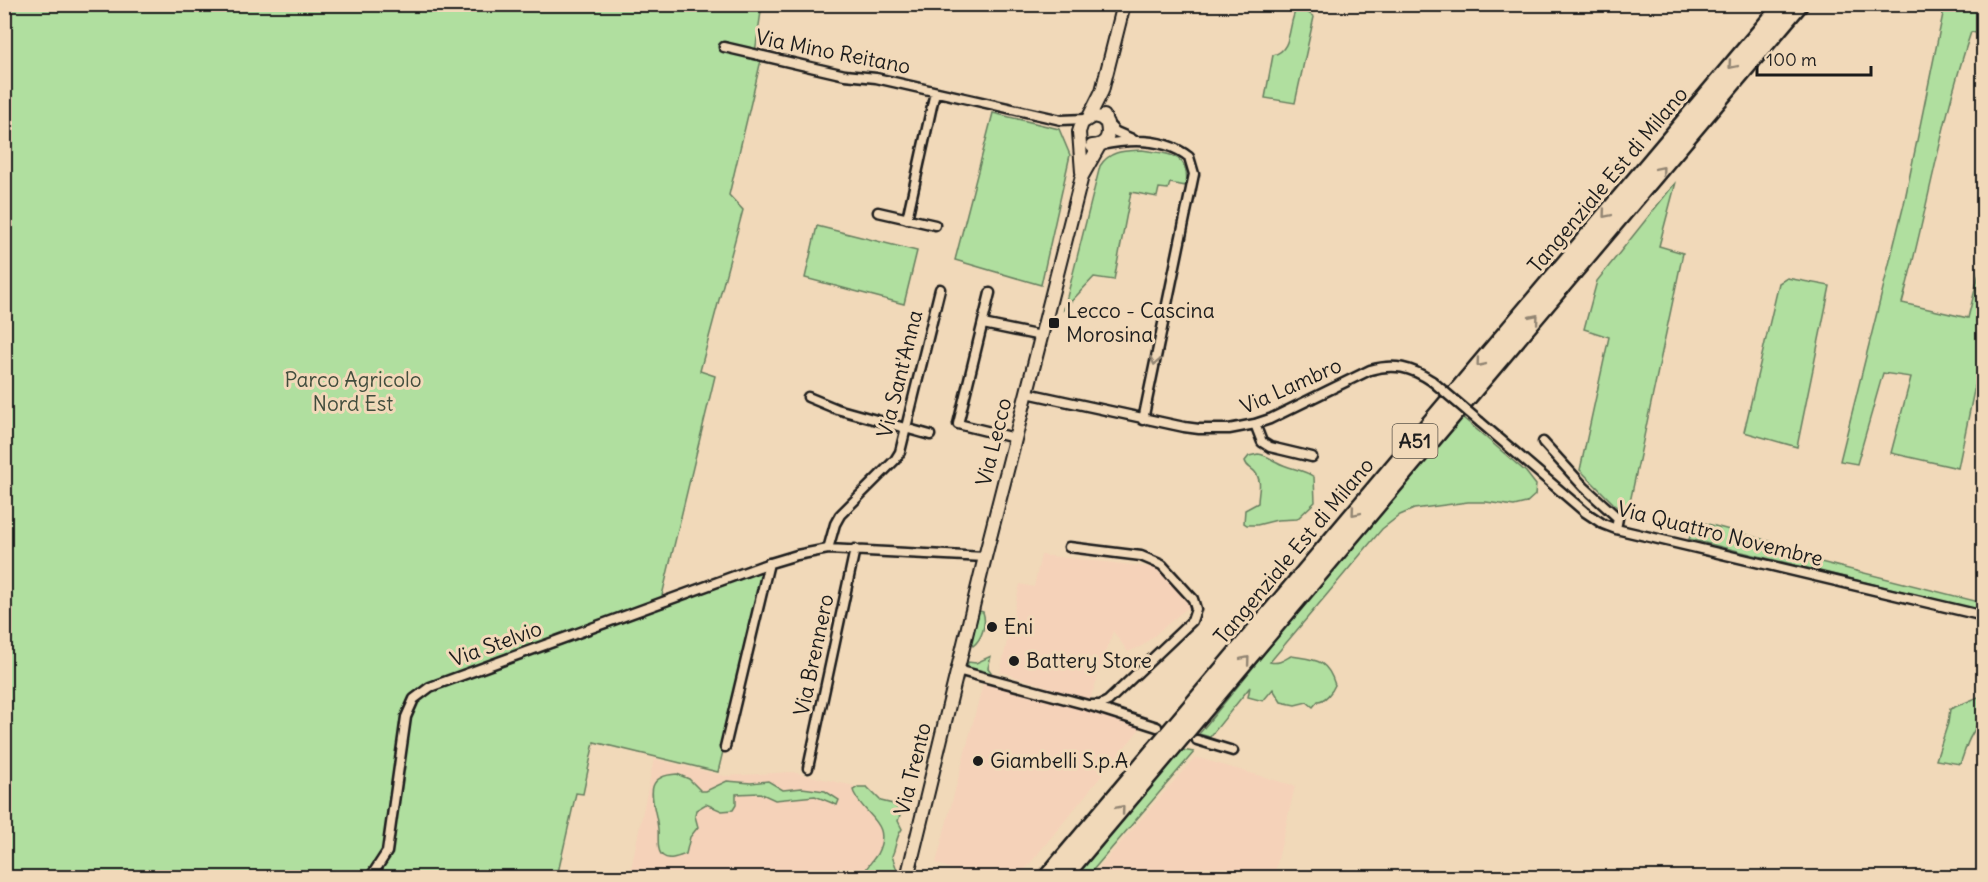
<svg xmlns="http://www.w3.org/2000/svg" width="1988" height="882" font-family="Delius,sans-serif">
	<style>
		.built { fill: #f5d2b9 }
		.green { fill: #b0df9f; stroke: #667e5e; stroke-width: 1.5 }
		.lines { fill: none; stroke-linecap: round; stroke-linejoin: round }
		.street-casing { stroke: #1c1c1c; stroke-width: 13 }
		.secondary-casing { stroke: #1c1c1c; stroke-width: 16 }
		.highway-casing { stroke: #1c1c1c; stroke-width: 20 }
		.street { stroke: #f1d9b9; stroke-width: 8 }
		.secondary { stroke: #f1d9b9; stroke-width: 12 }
		.highway { stroke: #f1d9b9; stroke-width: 15 }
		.street-bridge-casing { stroke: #1c1c1c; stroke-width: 13; stroke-linecap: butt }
		.street-bridge { stroke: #f1d9b9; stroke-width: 8 }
		.oneway { stroke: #918472 }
		.poi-dot { fill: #1c1c1c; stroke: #f1d9b9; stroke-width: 2 }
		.labels { text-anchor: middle; stroke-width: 6; stroke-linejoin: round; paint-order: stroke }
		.shield { fill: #f1d9b9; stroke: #5c554b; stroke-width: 1.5 }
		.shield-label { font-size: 20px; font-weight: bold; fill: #1c1c1c }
		.street-label { font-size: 21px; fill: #1c1c1c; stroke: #f1d9b9 }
		.poi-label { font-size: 21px; fill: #1c1c1c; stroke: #f1d9b9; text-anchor: start }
		.park-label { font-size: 21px; fill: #414d3d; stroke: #f1d9b9 }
	</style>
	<rect width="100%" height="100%" fill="#f1d9b9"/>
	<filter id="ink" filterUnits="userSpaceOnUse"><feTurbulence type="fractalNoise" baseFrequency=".0167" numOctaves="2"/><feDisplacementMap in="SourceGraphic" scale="12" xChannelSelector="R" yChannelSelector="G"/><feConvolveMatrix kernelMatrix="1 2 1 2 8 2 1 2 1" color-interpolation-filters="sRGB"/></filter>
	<g filter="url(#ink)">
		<!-- built -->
		<path class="built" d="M1041,555L1150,567L1163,572L1193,605L1182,612L1142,646L1128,652L1113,631L1090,700L1000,672L1020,584L1034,587Z
			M984,680L1142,726L1019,877H970L936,863Z
			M1195,757L1295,786L1274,877H1091Z
			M654,759L725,776L792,772L854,786L887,830L870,877L629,878Z"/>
		<!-- green -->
		<path class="green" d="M1945,4L1983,5V34L1971,32C1941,121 1927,213 1902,303L1968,318L1983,257V347L1958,468L1891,453L1911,377L1883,373L1857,464L1840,461L1904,204Z
			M5,5H762L755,53L762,56L729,195L743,210L700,371L715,376L659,608L761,571L765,576L718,772L594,742L583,794L576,793L557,877L5,878Z
			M1298,6L1314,17L1295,103L1265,98L1273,55C1294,51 1287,21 1298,6Z
			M993,113L1059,129L1070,155L1041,285L955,260Z
			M1142,150C1168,154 1191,153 1186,186L1170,183L1168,189L1159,188L1157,197L1131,192L1114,280L1094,277L1064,309L1100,166C1110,150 1125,151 1142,150Z
			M1676,182L1659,246L1683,253L1629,507L1624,514L1580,470L1609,337L1584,329L1597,281Z
			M817,226L917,251L904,304L805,278Z
			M1787,278L1830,286L1797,447L1744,432L1779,283Z
			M1462,417L1526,472L1536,485L1535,495L1526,503L1514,506L1486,502H1468L1414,509L1400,515L1382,529L1270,662C1279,664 1284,660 1291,656C1315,660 1327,658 1335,685C1332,692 1325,701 1318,701L1313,707L1307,702L1295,705L1281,702L1273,689L1263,701L1248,697L1250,687L1210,737L1199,734L1354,543Z
			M1258,454C1267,455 1270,459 1277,462C1288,469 1304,469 1314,477L1315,502L1297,519L1277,520L1257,525H1247L1244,523L1245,510L1258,503C1258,492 1263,482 1255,472C1251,467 1247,468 1245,461L1249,456Z
			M1697,521L1787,546L1790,548L1789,554L1983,603V611L1689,539Z
			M979,611L983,612C987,623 982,639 973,646L971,643Z
			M991,656L988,668L991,672L984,674L967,669L968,662L976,663Z
			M1983,695C1986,712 1979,721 1971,736C1966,744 1964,755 1960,764L1936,760L1948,723L1950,709Z
			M1182,750L1194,752L1087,877L1074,878Z
			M677,774L689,779L701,791H706L727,781L751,783L768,781L783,790L802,788L825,791L839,800L837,805L815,796L775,800L760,793L736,794V805L733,810L722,811L706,804L696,810L695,816L698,827L690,837L686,854C680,856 669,861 663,856C656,851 659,836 658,829C656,804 638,776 677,774Z
			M858,787H867L881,801L893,804L901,812L898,821L902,829C895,839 897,845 892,856L897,870L895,877H862C865,868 872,862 877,854C893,823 866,818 854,793L853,790Z"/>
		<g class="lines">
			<!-- street casing -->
			<g class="street-casing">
				<path id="street" d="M724,47L845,75L876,78L1061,120L1085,119
					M1107,123L1116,132L1132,139
					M1101,145C1130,139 1165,138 1189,157L1194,174L1143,420
					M878,212L935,225
					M907,219L935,92
					M990,293L958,424L1015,438
					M983,324L1041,336
					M1027,393L1184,427L1199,429H1229L1255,424L1270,419L1370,370C1394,363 1411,367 1432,381
					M808,397L837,409L930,435
					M1480,422L1585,512L1603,524L1616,529L1984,616
					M1255,424L1262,442L1270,447L1312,457
					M1543,442L1584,487L1618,518L1616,529
					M1069,547L1141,556L1162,565L1193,599L1196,609L1192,621L1108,701L1100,705H1088
					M828,549L835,524L840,515L895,460L900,452L940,289
					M957,670L1088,705L1157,727
					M1197,740L1233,751
					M725,747L769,563
					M808,768L855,549
					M370,878L387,852L406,717L414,699L430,687L767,564L797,555L828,549L985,557"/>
			</g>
			<!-- secondary casing -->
			<g class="secondary-casing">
				<path id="secondary" d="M1089,117L1102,91L1124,4
					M1092,146C1111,146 1110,130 1104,116
					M1082,172L1079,132L1082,123L1093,116L1101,118L1107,123
					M907,878L985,557L1082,176L1099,146"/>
			</g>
			<!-- highway casing -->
			<g class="highway-casing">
				<path id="highway" d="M1046,878L1783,4
					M1063,878L1800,4"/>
			</g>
			<!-- street -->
			<use href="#street" class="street"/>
			<!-- secondary -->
			<use href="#secondary" class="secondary"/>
			<!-- highway -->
			<use href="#highway" class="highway"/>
			<!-- street-bridge casing -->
			<g class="street-bridge-casing">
				<path id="street-bridge" d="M1432,381L1480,422"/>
			</g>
			<!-- street-bridge -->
			<use href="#street-bridge" class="street-bridge"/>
		</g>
		<!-- one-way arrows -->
		<defs><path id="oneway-chevron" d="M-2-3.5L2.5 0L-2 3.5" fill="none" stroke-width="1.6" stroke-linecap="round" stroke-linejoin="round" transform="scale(1.5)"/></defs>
		<g class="oneway">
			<use href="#oneway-chevron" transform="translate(1732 65) rotate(130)"/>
			<use href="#oneway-chevron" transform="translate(1661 170) rotate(-50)"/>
			<use href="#oneway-chevron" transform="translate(1606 214) rotate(130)"/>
			<use href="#oneway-chevron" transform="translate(1535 318) rotate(-50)"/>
			<use href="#oneway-chevron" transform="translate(1155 361) rotate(102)"/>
			<use href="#oneway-chevron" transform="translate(1480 363) rotate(130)"/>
			<use href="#oneway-chevron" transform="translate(1355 512) rotate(130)"/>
			<use href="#oneway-chevron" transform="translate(1246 660) rotate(-50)"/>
			<use href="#oneway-chevron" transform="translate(1121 809) rotate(-50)"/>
		</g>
	</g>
	<!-- markers -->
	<g class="poi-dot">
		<rect x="1048" y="317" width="12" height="12" rx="3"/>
		<circle cx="992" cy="627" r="6"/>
		<circle cx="1014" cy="661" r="6"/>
		<circle cx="978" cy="761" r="6"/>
	</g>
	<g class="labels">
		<!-- shield labels -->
		<rect class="shield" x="1392.5" y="424" width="45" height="34" rx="4.5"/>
		<g class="shield-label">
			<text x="1415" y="448">A51</text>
		</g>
		<!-- street labels -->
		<g class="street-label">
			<text transform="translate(833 52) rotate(11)" y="7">Via Mino Reitano</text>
			<text transform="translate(1608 180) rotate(-50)" y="7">Tangenziale Est di Milano</text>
			<text transform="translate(900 374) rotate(-76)" y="7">Via Sant'Anna</text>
			<text transform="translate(1291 386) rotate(-24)" y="7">Via Lambro</text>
			<text transform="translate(994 442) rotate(-76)" y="7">Via Lecco</text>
			<text transform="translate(1720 534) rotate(14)" y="7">Via Quattro Novembre</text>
			<text transform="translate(1294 551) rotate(-50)" y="7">Tangenziale Est di Milano</text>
			<text transform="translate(496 644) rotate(-20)" y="7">Via Stelvio</text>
			<text transform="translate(814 655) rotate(-78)" y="7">Via Brennero</text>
			<text transform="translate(913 769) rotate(-76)" y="7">Via Trento</text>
		</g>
		<!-- poi labels -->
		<g class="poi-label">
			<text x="1066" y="318">Lecco - Cascina<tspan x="1066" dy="24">Morosina</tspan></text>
			<text x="1004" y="634">Eni</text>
			<text x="1026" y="668">Battery Store</text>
			<text x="990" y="768">Giambelli S.p.A</text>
		</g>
		<!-- park labels -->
		<g class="park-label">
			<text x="353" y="387">Parco Agricolo<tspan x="353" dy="24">Nord Est</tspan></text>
		</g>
	</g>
	<!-- margin -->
	<rect width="1988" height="882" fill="none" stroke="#f1d9b9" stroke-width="24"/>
	<rect x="12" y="12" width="1964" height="858" fill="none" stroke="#1c1c1c" stroke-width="2" filter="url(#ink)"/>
	<!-- scale -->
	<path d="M1757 66v9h114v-9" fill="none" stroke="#1c1c1c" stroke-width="3"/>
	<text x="1766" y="66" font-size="18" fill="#1c1c1c" stroke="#f1d9b9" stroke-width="4.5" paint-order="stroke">100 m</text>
</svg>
